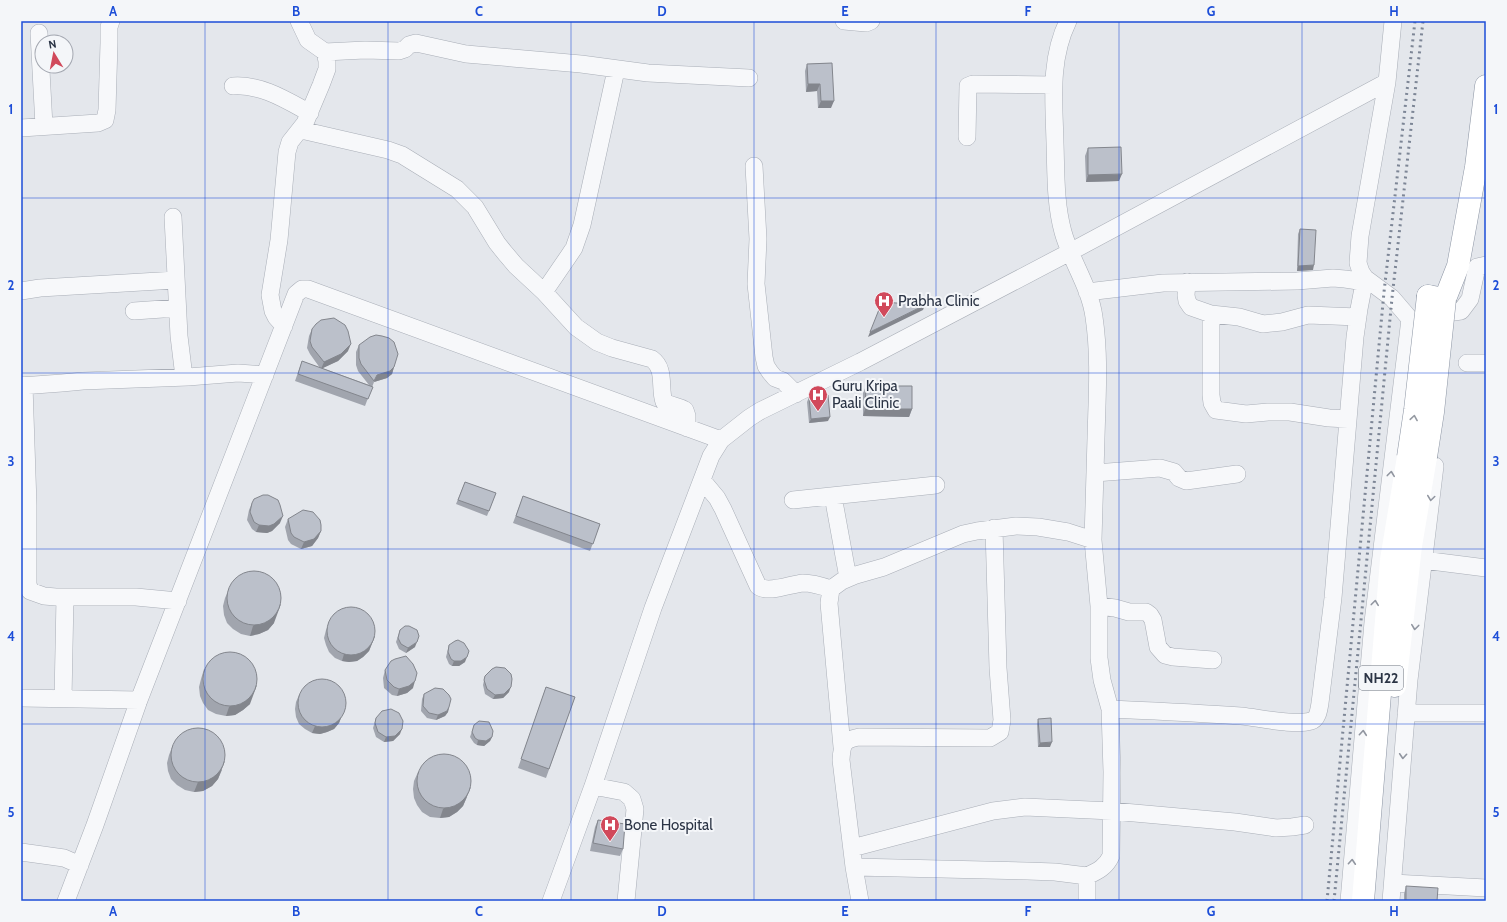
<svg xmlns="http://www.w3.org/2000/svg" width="1507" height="922" font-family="Cabin,sans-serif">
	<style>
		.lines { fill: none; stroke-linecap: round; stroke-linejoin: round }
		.minor-casing { stroke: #a9aeb7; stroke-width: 18 }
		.highway-casing { stroke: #8b94a3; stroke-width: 23 }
		.minor { stroke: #f7f8fa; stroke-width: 17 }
		.highway { stroke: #fff; stroke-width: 22 }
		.rail { stroke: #7d8696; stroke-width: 3; stroke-dasharray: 2 4; stroke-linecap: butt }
		.highway-bridge-casing { stroke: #8b94a3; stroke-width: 23; stroke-linecap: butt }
		.highway-bridge { stroke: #fff; stroke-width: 22 }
		.wall { fill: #a1a5ae }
		.shaded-wall { fill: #83868d }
		.building { fill: #bbc0ca; stroke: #83868d }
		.oneway { stroke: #959aa2 }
		.oneway2 { stroke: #9196a0 }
		.grid { fill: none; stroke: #1d4ed8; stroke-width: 1; stroke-opacity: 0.55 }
		.labels { text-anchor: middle; stroke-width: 4; stroke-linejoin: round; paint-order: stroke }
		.shield { fill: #f4f6f9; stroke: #676e7b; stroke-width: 1 }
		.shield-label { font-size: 14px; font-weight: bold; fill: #2b3445 }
		.poi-label { font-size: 15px; fill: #2b3445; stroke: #f4f6f9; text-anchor: start }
		.neatline { fill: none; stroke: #1d4ed8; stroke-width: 1.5 }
		.grid-label { font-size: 13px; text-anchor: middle; font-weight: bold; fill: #1d4ed8 }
	</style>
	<rect width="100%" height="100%" fill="#e4e7ec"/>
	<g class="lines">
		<!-- minor casing -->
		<g class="minor-casing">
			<path id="minor" d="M844,21L866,23L871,21
				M1393,21L1387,82L1360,236L1358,263L1361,272L1365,278L1392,298L1410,319L1431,338
				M39,33L44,126
				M325,52L365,50L399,51L405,49L409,45L416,43L466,54L581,64L648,73L749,78
				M233,86C261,84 286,100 310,113
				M21,128L98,123L105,120L107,110L109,43V27L111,21
				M301,130L388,150L402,155L457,189L475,207L497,243L505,253L516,266L544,292L576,327L597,342L612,348L652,359C666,369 659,388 664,402C671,406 678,406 685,410L687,416V428
				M967,137L968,86L973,84L1053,85
				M754,166L758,239L756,284L764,357L766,366L770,372L775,378L783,381L796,394
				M173,217L179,336L184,377
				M1187,282L1186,295L1187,301L1191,307L1211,314L1239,317L1263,324L1282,322L1308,315L1358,317
				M21,291L40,288L176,280
				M544,292L568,257L574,248L582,225L616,70
				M1087,292L1163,283L1297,281L1333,278L1345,279L1365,282
				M134,311L177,308
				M1211,314V395L1212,403L1216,410L1246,414L1268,412H1290L1329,418L1348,419
				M1432,315L1461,311L1470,299L1477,267L1486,265
				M284,326L276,317L273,311L270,295L279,240L287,152L290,142L305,123L321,85L327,69V61L325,52L308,40L299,21
				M1467,363H1486
				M24,385L28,505V584L30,591L44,596L56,597H136L178,601
				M21,386L62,383L83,381L188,377L238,373L265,375
				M1095,473L1160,468L1174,472L1179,478L1186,481L1237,474
				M702,480L717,498L723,509L758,586C768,594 791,584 803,583C813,583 822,586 831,589
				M833,496L848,578
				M793,500L936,485
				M1423,560L1486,568
				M1099,606L1115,608L1129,612H1146L1150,615L1153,620L1158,647L1165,655L1173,657L1213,660
				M21,698L139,700
				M63,699L65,597
				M1110,709C1153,711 1197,713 1241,716C1260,718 1294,726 1311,721C1318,719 1319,709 1320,703L1333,598L1355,337L1359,309L1365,278
				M1406,713H1486
				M842,747L829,603L831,589L842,581L856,575L884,567L963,534L977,531L1016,526L1038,527L1068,532L1093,540C1094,506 1095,472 1096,438C1097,398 1100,357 1094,317C1090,287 1071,261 1063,232C1055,203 1056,172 1055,143C1054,101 1049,60 1068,21
				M593,786L624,792L632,799L635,809L626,901
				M852,848L993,811L1025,807L1112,811L1235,822L1276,828L1292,827L1305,825
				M21,852L64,858L80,865
				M854,867L1027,871L1055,872L1087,876
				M1393,883L1486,888
				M66,901L95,825L139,700L296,294L302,289H308L721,440
				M551,901L593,786L653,608L711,456L721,440L749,418L760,411L860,362L1070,252L1387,82
				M860,901L854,867L841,760C842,744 843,740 859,737L990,738L1000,732L1002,720L998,668L994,528
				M1087,901V876C1098,871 1106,867 1111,856L1112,772L1110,709L1102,680L1099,658V606L1093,540
				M1349,901L1373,622L1410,319
				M1391,901L1409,680L1435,466"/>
		</g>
		<!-- highway casing -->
		<g class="highway-casing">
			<path id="highway" d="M1428,296L1445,299L1458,266L1476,167L1486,86
				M1395,686L1411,546L1426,457
				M1363,901L1391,560L1408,457"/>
		</g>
		<!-- minor -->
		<use href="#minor" class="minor"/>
		<!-- highway -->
		<use href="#highway" class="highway"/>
		<!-- rail -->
		<path class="rail" d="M1327,901L1384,292L1415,21
			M1334,901L1392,298L1423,21"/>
		<!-- highway-bridge casing -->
		<g class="highway-bridge-casing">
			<path id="highway-bridge" d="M1408,457L1415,410L1428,296
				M1426,457L1433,412L1445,299"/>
		</g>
		<!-- highway-bridge -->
		<use href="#highway-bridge" class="highway-bridge"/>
	</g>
	<!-- wall -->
	<path class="wall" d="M832,63L831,108H818L817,91L806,92L805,71L807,64Z
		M1088,148L1119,181L1086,182L1085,156Z
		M1300,229L1313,270L1297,271L1298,234Z
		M312,329L348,351L338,361L322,368L369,385L358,371L356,365V352L359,345L394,367L392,374L387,378L374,382L365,406L295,381L302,361L320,368L310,354L307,348L309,336Z
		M866,386L912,409L909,417L863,416V393Z
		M809,397L828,421L809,423L807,402Z
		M465,482L496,493L487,516L456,504Z
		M523,496L600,524L590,551L513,523Z
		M252,503L280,523L272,531L267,533L256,532L252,529L247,520L249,510Z
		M288,519L321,531L318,538L312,546L301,549L291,544L288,540L285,527Z
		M229,589L274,623L268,630L259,634L250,636L241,634L233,629L227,623L224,615L223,606L225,598Z
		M329,623L375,636L369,651L363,657L357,661L349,662L342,661L335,658L329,652L326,645L324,638L326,630Z
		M400,630L415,647L406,653L399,649L396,642Z
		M449,645L465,662L459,666H452L449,664L446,657Z
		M204,669L250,704L243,710L235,715L226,716L216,714L208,710L203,703L200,696L199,687L201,679Z
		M385,670L413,688L407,693L397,696L392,695L384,688L383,678Z
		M485,676L509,692L503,698L493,699L485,694L483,685Z
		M546,687L575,697L546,778L518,768Z
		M424,694L449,707L448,712L445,716L436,720L427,718L421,711L422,699Z
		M299,695L345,708L339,723L334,729L327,732L320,734L312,733L305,729L299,724L296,717L295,709L296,702Z
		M376,718L400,734L393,741L384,742L376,737L373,728Z
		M1038,719L1050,747H1038L1037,724Z
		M474,725L492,737L490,741L484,746L477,745L474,743L470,737Z
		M173,745L222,770L218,779L212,786L203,791L194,792L185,790L177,785L171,779L168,771L167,763L169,755Z
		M418,772L467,797L463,806L457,812L449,817L440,818L430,817L422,812L417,805L414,798L413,789L414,781Z
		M598,820L623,849L620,856L590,851L595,827Z
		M1406,886L1437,901H1404V894Z"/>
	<!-- shaded-wall -->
	<path class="shaded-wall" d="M808,84H820L817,91L806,92Z
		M821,101H834L831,108H818Z
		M1122,174L1119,181L1086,182L1088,175Z
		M1314,265L1313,270L1297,271L1298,266Z
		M925,305L923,310L868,337L870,332Z
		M351,344L348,351L338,361L321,369L324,362Z
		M394,367L392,374L387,378L374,382L377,375Z
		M865,409H912L909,417L863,416Z
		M830,417L828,421L809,423L811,419Z
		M283,516L280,523L272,531L267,533L256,532L259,525Z
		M321,531L318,538L312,546L301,549L304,542Z
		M281,604L274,623L268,630L259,634L250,636L253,626Z
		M375,636L369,651L363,657L357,661L349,662L342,661L344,654Z
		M417,642L415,647L406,653L408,648Z
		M467,657L465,662L459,666H452L454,661Z
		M415,681L413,688L407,693L397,696L399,689Z
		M257,685L250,704L243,710L235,715L226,716L229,707Z
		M511,687L509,692L503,698L493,699L495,695Z
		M449,707L448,712L445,716L436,720L438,715Z
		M345,708L339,723L334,729L327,732L320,734L312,733L315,726Z
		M402,729L400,734L393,741L384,742L386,737Z
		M492,737L490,741L484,746L477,745L478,740Z
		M1052,742L1050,747H1038L1040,743Z
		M225,761L218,779L212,786L203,791L194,792L198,782Z
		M471,787L463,806L457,812L449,817L440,818L443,809Z"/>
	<!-- building -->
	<path class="building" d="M832,63L834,101H821L820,84H808L807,64Z
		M1121,147L1122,174L1088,175V148Z
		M1300,229L1316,230L1314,265L1298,266Z
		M882,302L925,305L870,332Z
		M334,318L345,325L348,331L351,344L341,354L324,362L312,347L310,341L312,329L316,324L321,320Z
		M376,335L382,336L389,338L394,342L398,354L394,367L390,371L377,375L374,381L361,364L359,358V345L370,337Z
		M302,361L373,387L368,399L298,374Z
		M866,386H912V409H865Z
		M828,395L830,417L811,419L809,397Z
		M465,482L496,493L489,511L458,500Z
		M263,495H268L278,500L280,505L283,516L274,524L269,526L259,525L254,522L250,512L252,503L254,499Z
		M523,496L600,524L593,544L516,516Z
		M303,510L313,512L320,520L321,525V531L314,539L304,542L294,537L291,533L288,519Z
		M227 598a27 27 0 1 1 54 0a27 27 0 1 1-54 0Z
		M327 631a24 24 0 1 1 48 0a24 24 0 1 1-48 0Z
		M405,626H409L417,630L419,636L417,642L408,648L401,644L398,638L400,630Z
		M458,640L464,643L469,651L467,657L461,661H454L451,659L448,652L449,645L455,641Z
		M203 679a27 27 0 1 1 54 0a27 27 0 1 1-54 0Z
		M406,656L413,664L417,673L415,681L409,686L399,689L394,687L387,680L385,670L391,661L395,659Z
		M496,667L505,668L511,674L512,679L511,687L504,694L495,695L487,689L484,680L485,676L492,669Z
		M298 703a24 24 0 1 1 48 0a24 24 0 1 1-48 0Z
		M546,687L575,697L549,769L521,759Z
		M435,688L443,689L449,695L451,699L449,707L447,711L438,715L429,713L423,706L424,694Z
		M391,709L399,713L403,721L402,729L395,736L386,737L378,732L375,723L376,718L382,711Z
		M1051,718L1052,742L1040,743L1038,719Z
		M479,721L489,722L493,731L492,737L486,741L478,740L475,738L472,732L474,725Z
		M171 755a27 27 0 1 1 54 0a27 27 0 1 1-54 0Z
		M417 781a27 27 0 1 1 54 0a27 27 0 1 1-54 0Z
		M598,820L625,824L623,849L593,843Z
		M1406,886L1438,888L1437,901H1406Z"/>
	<!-- one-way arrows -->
	<defs><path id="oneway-chevron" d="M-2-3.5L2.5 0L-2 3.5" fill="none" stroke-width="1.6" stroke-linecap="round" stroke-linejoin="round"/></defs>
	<use class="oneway" href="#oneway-chevron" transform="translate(1414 418) rotate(-81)"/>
	<g class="oneway2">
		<use href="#oneway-chevron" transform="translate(1391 474) rotate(-83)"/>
		<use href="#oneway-chevron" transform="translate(1431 498) rotate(98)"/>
		<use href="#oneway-chevron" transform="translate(1375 603) rotate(-83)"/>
		<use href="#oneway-chevron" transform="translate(1415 627) rotate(97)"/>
		<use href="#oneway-chevron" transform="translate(1363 733) rotate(-85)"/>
		<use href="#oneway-chevron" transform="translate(1403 756) rotate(94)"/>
		<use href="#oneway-chevron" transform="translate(1352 862) rotate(-86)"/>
	</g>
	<!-- grid -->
	<path class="grid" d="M205,21V901M388,21V901M571,21V901M754,21V901M936,21V901M1119,21V901M1302,21V901M21,198H1486M21,373H1486M21,549H1486M21,724H1486"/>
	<!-- icons -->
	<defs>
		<g id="hospital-pin" transform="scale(1)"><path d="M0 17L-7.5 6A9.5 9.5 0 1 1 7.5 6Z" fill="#d1495b" stroke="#f4f6f9"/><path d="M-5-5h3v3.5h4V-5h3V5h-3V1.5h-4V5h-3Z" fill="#fff"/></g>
	</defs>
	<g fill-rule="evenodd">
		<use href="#hospital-pin" x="884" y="301"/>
		<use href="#hospital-pin" x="818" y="395"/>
		<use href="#hospital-pin" x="610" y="825"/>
	</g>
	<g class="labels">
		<!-- shield labels -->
		<rect class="shield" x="1359" y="666" width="44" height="24" rx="3"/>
		<g class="shield-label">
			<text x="1381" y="683">NH22</text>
		</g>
		<!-- poi labels -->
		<g class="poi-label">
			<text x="898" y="306">Prabha Clinic</text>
			<text x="832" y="391">Guru Kripa<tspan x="832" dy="17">Paali Clinic</tspan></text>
			<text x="624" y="830">Bone Hospital</text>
		</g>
	</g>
	<!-- border -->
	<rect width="1507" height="922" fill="none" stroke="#f4f6f9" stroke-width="44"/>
	<!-- north arrow -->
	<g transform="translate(54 54) rotate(350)"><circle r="19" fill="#f4f6f9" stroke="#a4a8b1"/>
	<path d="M0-3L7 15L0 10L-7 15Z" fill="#d1495b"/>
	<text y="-6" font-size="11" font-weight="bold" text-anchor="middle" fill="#2b3445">N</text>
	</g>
	<rect x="22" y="22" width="1463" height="878" class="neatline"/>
	<g class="grid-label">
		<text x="113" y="16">A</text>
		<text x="296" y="16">B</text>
		<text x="479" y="16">C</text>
		<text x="662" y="16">D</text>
		<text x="845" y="16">E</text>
		<text x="1028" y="16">F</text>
		<text x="1211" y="16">G</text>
		<text x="1394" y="16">H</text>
		<text x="11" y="114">1</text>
		<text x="1496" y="114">1</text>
		<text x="11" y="290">2</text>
		<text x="1496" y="290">2</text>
		<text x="11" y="466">3</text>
		<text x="1496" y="466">3</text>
		<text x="11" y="641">4</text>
		<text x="1496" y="641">4</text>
		<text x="11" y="817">5</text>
		<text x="1496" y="817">5</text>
		<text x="113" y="916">A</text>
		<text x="296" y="916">B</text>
		<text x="479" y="916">C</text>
		<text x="662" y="916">D</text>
		<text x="845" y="916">E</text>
		<text x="1028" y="916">F</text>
		<text x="1211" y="916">G</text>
		<text x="1394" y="916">H</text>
	</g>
</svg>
